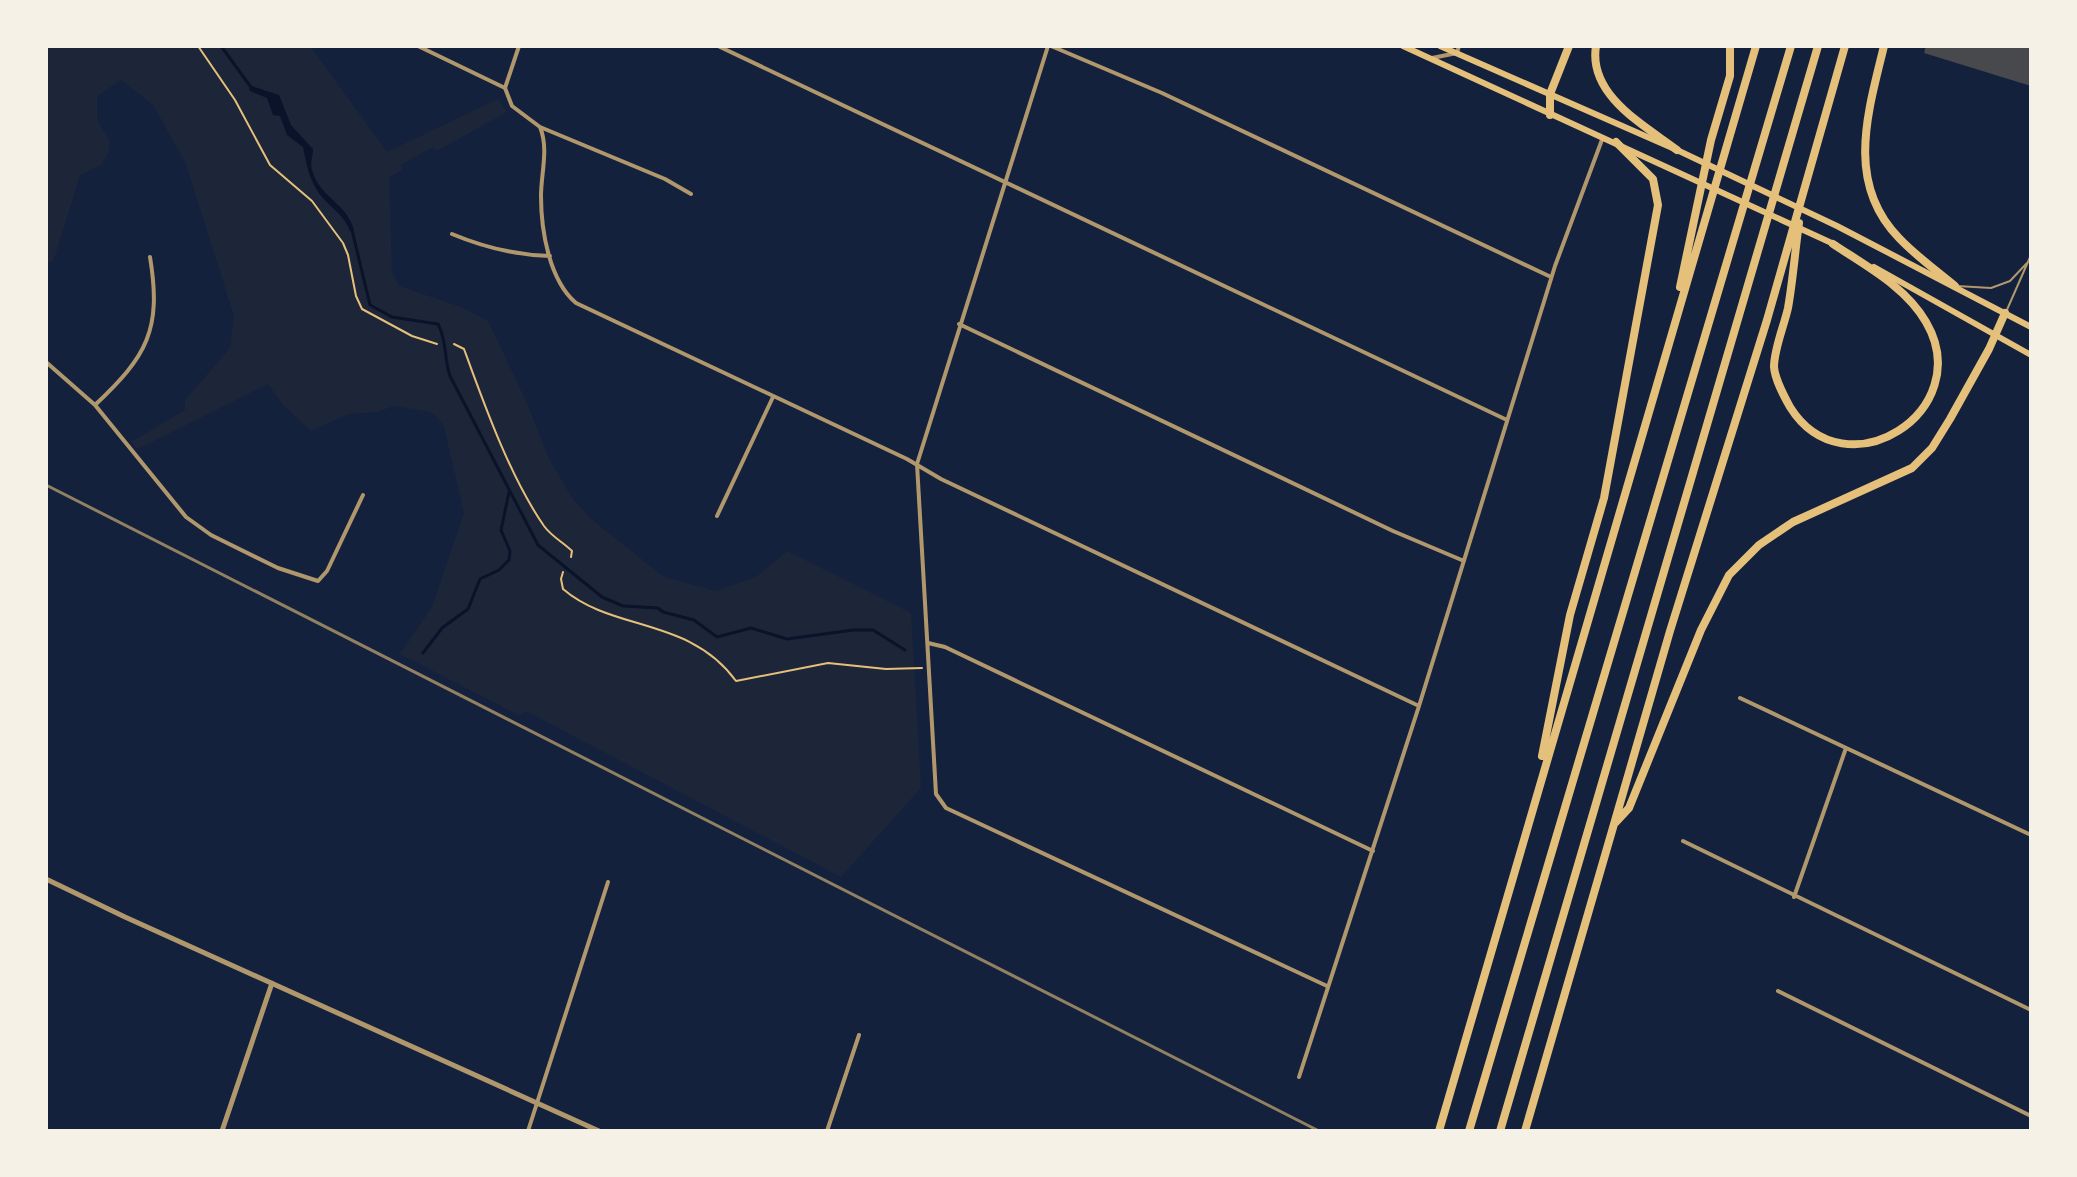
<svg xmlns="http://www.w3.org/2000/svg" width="2077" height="1177" font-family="'Noto Sans',sans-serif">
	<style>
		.green { fill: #1d2539 }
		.water { fill: #0b132b }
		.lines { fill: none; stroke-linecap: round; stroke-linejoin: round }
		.stream { stroke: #0b132b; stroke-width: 3 }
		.building { fill: #48494c }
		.path { stroke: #e5c07b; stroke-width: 2 }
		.service { stroke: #b1986c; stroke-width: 2 }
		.minor { stroke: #b1986c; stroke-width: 4 }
		.tertiary { stroke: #b1986c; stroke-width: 5 }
		.secondary { stroke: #e5c07b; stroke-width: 6 }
		.motorway { stroke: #e5c07b; stroke-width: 8 }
		.rail { stroke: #918062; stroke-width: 3 }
	</style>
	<rect width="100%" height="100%" fill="#14213d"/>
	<!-- green -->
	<path class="green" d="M46,46H310L387,152L498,99L507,112L437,151L433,147L401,165L402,170L389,178L392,272L399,286L461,307L488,321L527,403L548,457L572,498L591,519L664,577L716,591L756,577L787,551L911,613L921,788L841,877L526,711L520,716L400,654L432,607L464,513L443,423L431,412L394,406L377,412L349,414L311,431L283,405L268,384L138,449L131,442L185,410V400L230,348L234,316L186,164L153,105L121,80L97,96V120L110,141L108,153L101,165L80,175L55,256L52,262H46Z"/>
	<!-- water -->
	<path class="water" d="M252,86L279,95L291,125L313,149C313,158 309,163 313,173C321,198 349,205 354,231H350C344,215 332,209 321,196C309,180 307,166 303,147L287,135L280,116L273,115L267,98L250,91L249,88Z"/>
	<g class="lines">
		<!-- stream -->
		<path class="stream" d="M221,46L253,90
			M352,230L370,305L392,317L438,324C447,340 444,359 450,376L538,545L602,597L623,606L658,608L663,612L694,620L717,637L751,628L787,639L853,630H873L905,650
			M423,653L442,628L468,609L480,579L499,570L509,560L510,551L501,530L509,492"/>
	</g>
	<!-- building -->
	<path class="building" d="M1926,46H2031V86L1924,53Z"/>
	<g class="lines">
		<!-- path -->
		<path class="path" d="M198,46L235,100L270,165L312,201L343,243L348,255L356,296L362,309L412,336L437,344
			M454,344L464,349C484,404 510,477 544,526C552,537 563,542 572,551L571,557
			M563,572L561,579L563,589C613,632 690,617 736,681L828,663L886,669L922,668"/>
		<!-- service -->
		<path class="service" d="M1957,286L1991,288L2010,281L2027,263
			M2006,312L2031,255"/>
		<!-- minor -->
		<path class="minor" d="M418,46L505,88L512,106L540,127C549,149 541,173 541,196C541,230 549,280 576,303L907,459L941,479L1419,706
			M718,46L1507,420
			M1048,46L917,464L936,794L946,808L1327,986
			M1051,46L1162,93L1551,277
			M1432,58L1457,53L1459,46
			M505,88L519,46
			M540,127L665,179L691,194
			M452,234C483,247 516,255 550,256
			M959,324L1393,531L1464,561
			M46,362L95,405L186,517L211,535L278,568L318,581L327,571L363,495
			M95,405C147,356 162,330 150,257
			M717,516L773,397
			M928,643L945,647L1373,851
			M1740,698L2031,835
			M1683,841L2031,1010
			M1794,897L1846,748
			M1778,991L2031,1116
			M1299,1077L1419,706L1555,266L1603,137
			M528,1131L608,882
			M827,1131L859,1035"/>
		<!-- tertiary -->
		<path class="tertiary" d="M46,879L125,917L599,1131
			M222,1131L272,983"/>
		<!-- secondary -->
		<path class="secondary" d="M1403,46L1836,245
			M1440,46L1677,150L1837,226L2031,327
			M1874,267L2031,355"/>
		<!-- motorway -->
		<path class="motorway" d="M1596,46C1588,95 1644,125 1677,150
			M1884,46C1868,112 1845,183 1899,238C1916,256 1937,271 1955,286
			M1550,115V94L1569,46
			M1799,223C1795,251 1793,280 1788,308C1784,326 1774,349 1774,367C1775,380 1784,396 1790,407C1845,495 1978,411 1926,322C1906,287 1866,266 1833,244
			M1680,287L1711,140L1730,76V46
			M1542,756L1570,615L1604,498L1658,205L1653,179L1616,142
			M1616,822L1629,808L1701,630L1729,575L1759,545L1793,522L1912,468L1932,448L1950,419L1989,349L2005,313
			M1439,1131L1756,46
			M1469,1131L1791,46
			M1500,1131L1818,46
			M1525,1131L1670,631L1767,320L1845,46"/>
		<!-- rail -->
		<path class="rail" d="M46,485L1319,1131"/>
	</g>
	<!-- border -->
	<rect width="2077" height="1177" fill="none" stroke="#f6f1e7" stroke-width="96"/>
</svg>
